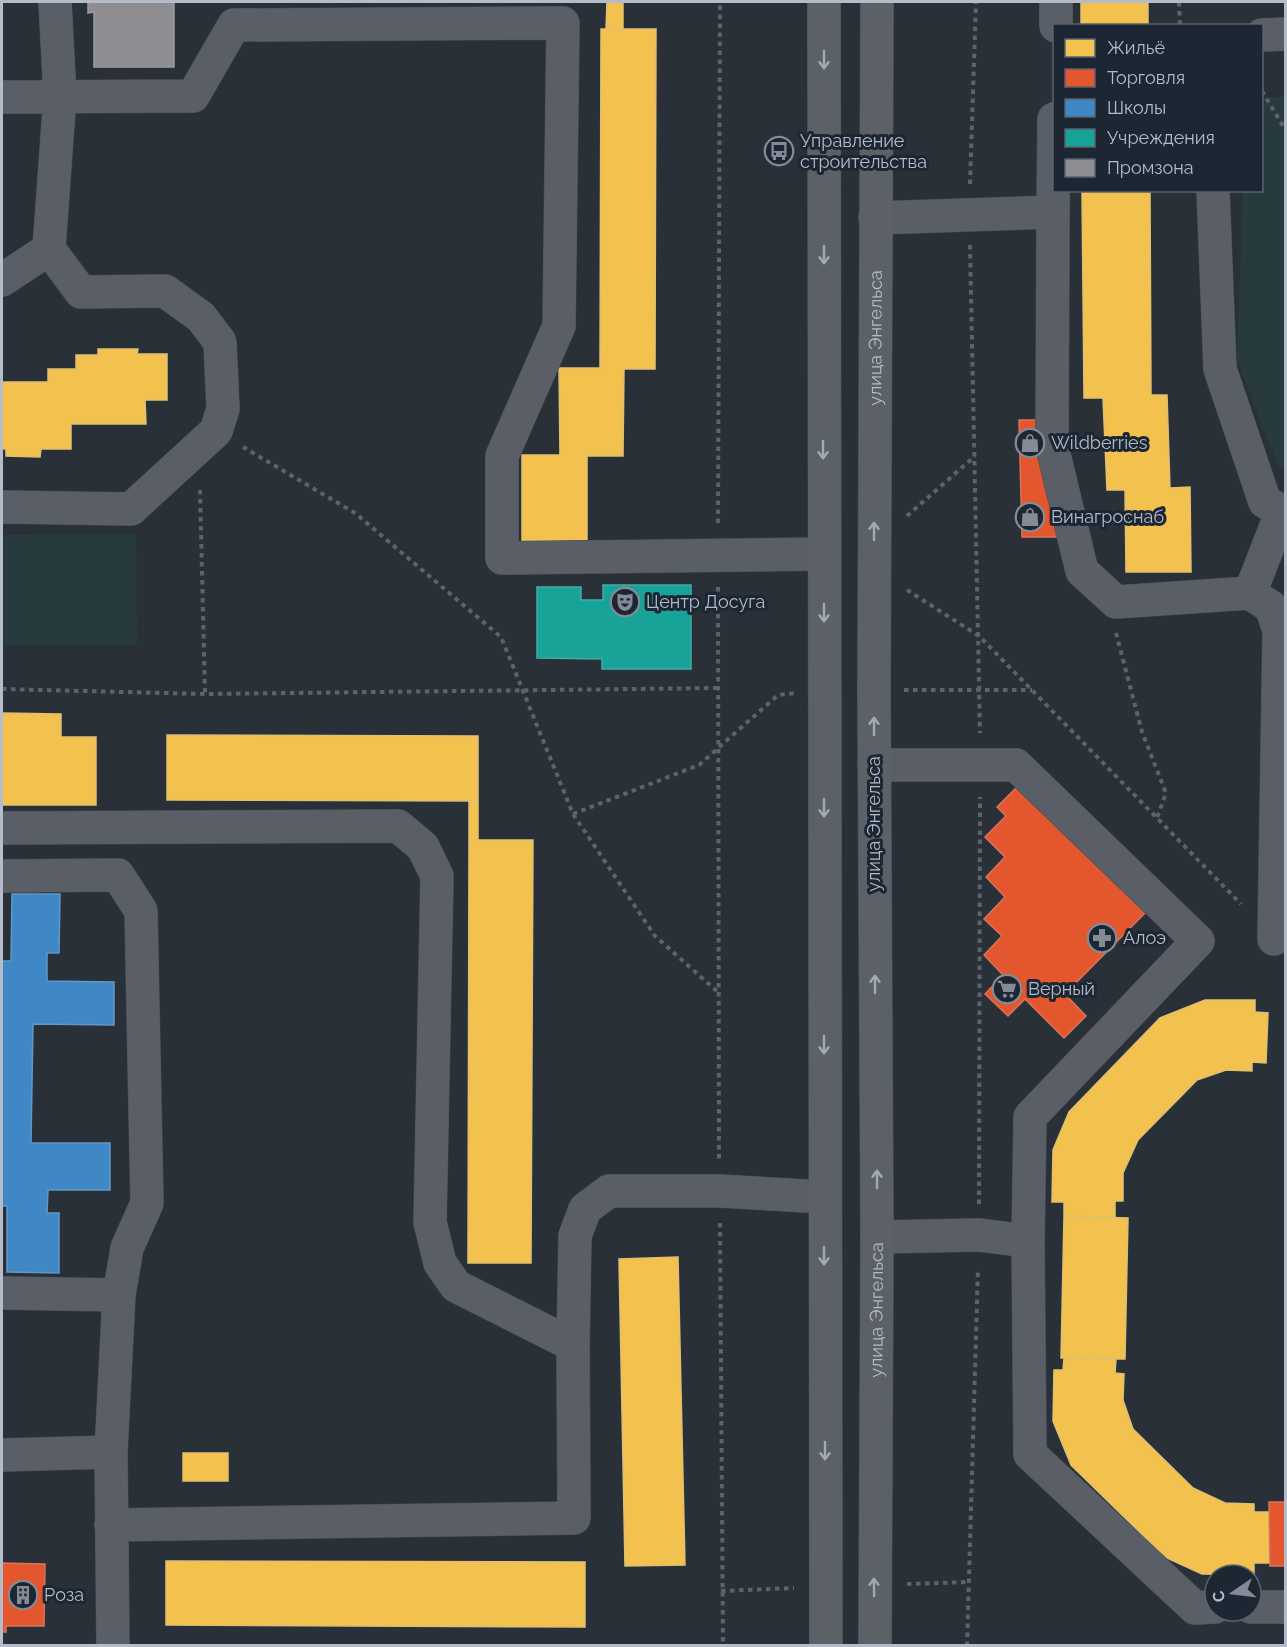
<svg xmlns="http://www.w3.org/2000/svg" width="1287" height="1647" font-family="Raleway,sans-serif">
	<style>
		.green { fill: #273a3e }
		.homes { fill: #f2c14e; stroke: #dfc073; stroke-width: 1.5 }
		.shops { fill: #e4572e; stroke: #d6755c; stroke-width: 1.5 }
		.schools { fill: #3f88c5; stroke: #6298c6; stroke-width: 1.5 }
		.public { fill: #17a398; stroke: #46aaa7; stroke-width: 1.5 }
		.industry { fill: #8d8d92; stroke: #999ba2; stroke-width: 1.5 }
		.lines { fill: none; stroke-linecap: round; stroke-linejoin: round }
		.minor-casing { stroke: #484c53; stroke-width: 34 }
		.major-casing { stroke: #484c55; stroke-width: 34 }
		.path { stroke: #5d636a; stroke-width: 4; stroke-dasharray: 4.5 4.5; stroke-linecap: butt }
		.minor { stroke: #5a5e66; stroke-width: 33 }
		.major { stroke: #5c6168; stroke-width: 33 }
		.oneway { stroke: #a2aab6 }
		.labels { text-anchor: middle; stroke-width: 6; stroke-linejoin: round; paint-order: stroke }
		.poi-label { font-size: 18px; fill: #b4bcc9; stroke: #1d2633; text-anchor: start }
		.street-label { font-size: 18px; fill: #b4bcc9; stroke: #1d2633 }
	</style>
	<rect width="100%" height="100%" fill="#2a3038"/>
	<!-- green -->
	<path class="green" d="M1262,97H1286V469H1279L1237,359L1243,191L1262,190Z
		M136,534L137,645H2V535Z"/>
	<!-- homes -->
	<path class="homes" d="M607,2H623V29H606Z
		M1081,2H1148V26H1081Z
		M601,29H656L655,369H624L623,456H587V544L522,543V455H560L559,368H600Z
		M1082,190H1150L1151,395H1167L1170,488L1190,487L1191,572H1126L1125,490H1107L1103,398H1084Z
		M98,349H138L137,354H167V400H145L146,424H71V449H41L40,457L6,456V449H2V382H48V369H76V355H98Z
		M2,713L61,714V737H96V805H2Z
		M167,735L478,736V801L167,800Z
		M469,801H478V840H469Z
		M469,840H533L531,1263H468Z
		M1205,1000H1255V1012L1268,1013L1266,1063L1252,1062V1071L1226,1070L1197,1080L1138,1140L1123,1173V1201H1115V1218L1064,1216V1202H1052L1053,1150L1069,1112L1160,1018Z
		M1064,1216L1128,1218L1125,1359L1061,1358Z
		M678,1257L685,1565L625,1566L619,1259Z
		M1064,1358L1116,1359L1115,1373L1124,1374L1123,1400L1133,1429L1193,1488L1225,1503L1254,1504V1512H1270L1269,1563H1254V1575L1202,1574L1165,1557L1071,1465L1053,1421L1054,1370H1063Z
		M183,1453H228V1481H183Z
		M166,1561L585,1562V1627L166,1625Z"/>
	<!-- shops -->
	<path class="shops" d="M1019,420H1049L1066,537H1022Z
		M1017,787L1145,913L1065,994L1086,1016L1064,1038L1025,999L1008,1016L985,994L1003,975L984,955L1002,936L984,919L1005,897L986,877L1005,857L985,837L1006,816L997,807Z
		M1269,1502H1286V1566H1270Z
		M2,1563L45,1564L44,1626H6V1632H2Z"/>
	<!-- schools -->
	<path class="schools" d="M12,894H60L59,953H47V981L114,982V1025L33,1024L31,1143H110V1190H48L47,1213H59V1273L7,1272V1206H2V961H11Z"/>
	<!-- public -->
	<path class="public" d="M603,585H691V669H602V659L537,658V587H581V600H603Z"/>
	<!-- industry -->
	<path class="industry" d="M88,2H174V67H94V12L88,13Z"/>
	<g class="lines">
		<!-- minor casing -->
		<g class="minor-casing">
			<path id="minor" d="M1056,26V2
				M1262,35L1286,34
				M2,97L193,96L234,25L563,23L559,326L502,456V558L823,554
				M1213,190L1220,369L1265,502L1286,513
				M1053,212L1054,119
				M875,218L1053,212L1052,446L1082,571L1116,602L1250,593L1271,607L1279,630L1274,939
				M49,249L60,96L55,2
				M2,280L49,249L81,292L165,291L201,317L220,342L223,409L216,431L131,509L2,507
				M1250,593L1282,511
				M874,765H1016L1198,941L1030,1117L1028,1241
				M2,828L398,826L423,847L437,876L430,1222L440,1263L456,1286L573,1345L574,1518L111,1525
				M2,876L118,875L141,911L147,1203L127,1248L119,1295L111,1452L113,1646
				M877,1237L979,1235L1028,1241L1030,1454L1195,1608L1215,1607
				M2,1293L119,1295
				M573,1345L575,1236L585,1209L609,1191H720L824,1197
				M2,1455L111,1452
				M1251,1607H1286"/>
		</g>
		<!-- major casing -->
		<g class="major-casing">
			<g id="major">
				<path d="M824,2L826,1646"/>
				<path id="s1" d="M875,1646L877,1237L874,690L877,2"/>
			</g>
		</g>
		<!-- path -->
		<path class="path" d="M1179,2L1180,26
			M1262,91L1286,131
			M970,184L976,2
			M970,245L980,733
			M243,447L355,513L501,637L573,814L655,936L719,993
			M200,490L205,694
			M907,516L975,456
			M718,523L720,2
			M718,587L719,1159
			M907,590L979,636L1241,904
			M1116,633L1142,732L1166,793L1157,818
			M2,689L205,694L718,688
			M904,690H1032
			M573,814L699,765L778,695L795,693
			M979,1204L980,797
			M720,1223L723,1646
			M907,1584L969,1582
			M721,1591L794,1588
			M967,1646L978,1268"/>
		<!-- minor -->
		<use href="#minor" class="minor"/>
		<!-- major -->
		<use href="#major" class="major"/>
	</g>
	<!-- one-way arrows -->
	<defs><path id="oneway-shaft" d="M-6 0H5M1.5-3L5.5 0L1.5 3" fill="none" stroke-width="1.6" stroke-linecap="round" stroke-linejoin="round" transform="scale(1.5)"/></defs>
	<g class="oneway">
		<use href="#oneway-shaft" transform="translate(824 60) rotate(90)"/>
		<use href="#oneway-shaft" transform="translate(824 255) rotate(90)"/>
		<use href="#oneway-shaft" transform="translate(823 450) rotate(90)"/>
		<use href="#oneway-shaft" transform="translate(874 531) rotate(-90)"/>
		<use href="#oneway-shaft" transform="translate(824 613) rotate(90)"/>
		<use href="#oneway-shaft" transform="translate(874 726) rotate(-90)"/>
		<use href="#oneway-shaft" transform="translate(824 808) rotate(90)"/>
		<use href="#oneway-shaft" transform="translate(875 984) rotate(-90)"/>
		<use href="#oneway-shaft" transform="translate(824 1045) rotate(90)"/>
		<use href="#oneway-shaft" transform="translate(877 1179) rotate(-90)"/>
		<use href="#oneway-shaft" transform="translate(824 1256) rotate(90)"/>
		<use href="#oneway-shaft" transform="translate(825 1451) rotate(90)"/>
		<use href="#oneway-shaft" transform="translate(874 1587) rotate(-91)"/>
	</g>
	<!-- icons -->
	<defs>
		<g id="bus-ring" transform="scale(1.5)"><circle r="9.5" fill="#1d2633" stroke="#848b96" stroke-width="1.5"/><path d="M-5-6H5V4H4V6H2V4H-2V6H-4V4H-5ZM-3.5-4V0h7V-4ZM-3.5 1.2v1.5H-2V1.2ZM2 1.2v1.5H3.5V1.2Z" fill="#848b96"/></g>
		<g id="shop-ring" transform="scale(1.5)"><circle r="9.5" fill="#1d2633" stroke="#848b96" stroke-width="1.5"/><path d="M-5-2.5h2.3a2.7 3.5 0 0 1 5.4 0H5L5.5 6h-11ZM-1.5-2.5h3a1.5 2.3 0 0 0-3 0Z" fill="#848b96"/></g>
		<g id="theatre-ring" transform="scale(1.5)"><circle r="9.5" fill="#1d2633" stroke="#848b96" stroke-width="1.5"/><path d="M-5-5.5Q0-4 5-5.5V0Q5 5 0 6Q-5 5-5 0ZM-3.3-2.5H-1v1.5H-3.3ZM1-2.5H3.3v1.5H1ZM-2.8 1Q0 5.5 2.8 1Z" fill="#848b96"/></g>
		<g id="pharmacy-ring" transform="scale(1.5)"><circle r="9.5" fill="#1d2633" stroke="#848b96" stroke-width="1.5"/><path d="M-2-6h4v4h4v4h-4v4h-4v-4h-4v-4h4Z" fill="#848b96"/></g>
		<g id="supermarket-ring" transform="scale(1.5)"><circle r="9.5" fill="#1d2633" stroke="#848b96" stroke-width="1.5"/><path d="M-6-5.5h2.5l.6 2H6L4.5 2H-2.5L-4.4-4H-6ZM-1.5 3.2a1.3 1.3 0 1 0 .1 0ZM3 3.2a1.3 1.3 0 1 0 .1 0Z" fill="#848b96"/></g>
		<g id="building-ring" transform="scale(1.5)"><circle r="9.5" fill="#1d2633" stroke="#848b96" stroke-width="1.5"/><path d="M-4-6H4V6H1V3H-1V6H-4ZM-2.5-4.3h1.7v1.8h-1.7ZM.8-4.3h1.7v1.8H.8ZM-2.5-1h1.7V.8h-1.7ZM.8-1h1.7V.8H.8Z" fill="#848b96"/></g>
	</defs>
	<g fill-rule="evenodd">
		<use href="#bus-ring" x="779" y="151"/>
		<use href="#shop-ring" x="1030" y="443"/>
		<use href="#shop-ring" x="1030" y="517"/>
		<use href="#theatre-ring" x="625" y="602"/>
		<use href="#pharmacy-ring" x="1102" y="938"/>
		<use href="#supermarket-ring" x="1007" y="989"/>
		<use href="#building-ring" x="23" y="1595"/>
	</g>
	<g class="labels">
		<!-- poi labels -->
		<g class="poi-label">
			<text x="800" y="147">Управление<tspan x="800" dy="21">строительства</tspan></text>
			<text x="1051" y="449">Wildberries</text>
			<text x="1051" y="523">Винагроснаб</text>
			<text x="646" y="608">Центр Досуга</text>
			<text x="1123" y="944">Алоэ</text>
			<text x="1028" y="995">Верный</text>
			<text x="44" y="1601">Роза</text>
		</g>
		<!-- street labels -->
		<g class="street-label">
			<text dy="6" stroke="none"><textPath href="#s1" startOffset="1308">улица Энгельса</textPath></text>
			<text transform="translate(874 824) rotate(-90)" y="6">улица Энгельса</text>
			<text dy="6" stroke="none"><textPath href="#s1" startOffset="336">улица Энгельса</textPath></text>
		</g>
	</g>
	<!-- border -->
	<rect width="1287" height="1647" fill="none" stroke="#b4bcc9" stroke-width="6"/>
	<!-- legend -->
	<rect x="1053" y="24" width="210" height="168" fill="#1d2633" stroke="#59626f" stroke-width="1.5"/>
	<rect x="1065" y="39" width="30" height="18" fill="#f2c14e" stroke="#59626f" stroke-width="1.5"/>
	<text x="1107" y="54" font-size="18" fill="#b4bcc9">Жильё</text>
	<rect x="1065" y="69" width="30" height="18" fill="#e4572e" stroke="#59626f" stroke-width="1.5"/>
	<text x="1107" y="84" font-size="18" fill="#b4bcc9">Торговля</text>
	<rect x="1065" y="99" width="30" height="18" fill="#3f88c5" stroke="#59626f" stroke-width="1.5"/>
	<text x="1107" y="114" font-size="18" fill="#b4bcc9">Школы</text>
	<rect x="1065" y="129" width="30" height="18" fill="#17a398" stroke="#59626f" stroke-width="1.5"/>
	<text x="1107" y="144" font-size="18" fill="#b4bcc9">Учреждения</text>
	<rect x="1065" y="159" width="30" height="18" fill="#8d8d92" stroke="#59626f" stroke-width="1.5"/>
	<text x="1107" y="174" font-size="18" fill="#b4bcc9">Промзона</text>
	<!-- north arrow -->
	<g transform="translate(1233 1593) rotate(256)"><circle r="28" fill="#1d2633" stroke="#59626f" stroke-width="1.5"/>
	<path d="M0-4.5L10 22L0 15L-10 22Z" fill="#848b96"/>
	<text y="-9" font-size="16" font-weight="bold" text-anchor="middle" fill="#b4bcc9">С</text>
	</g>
</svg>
